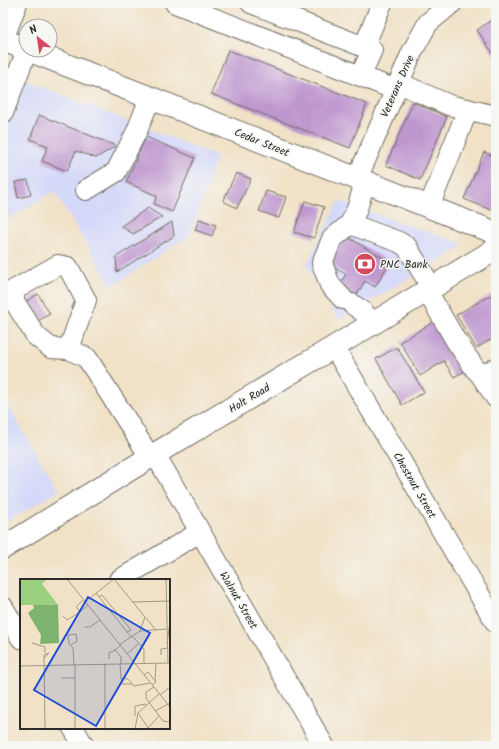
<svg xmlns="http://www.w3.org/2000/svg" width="499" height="749" font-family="Kalam,sans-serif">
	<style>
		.built { fill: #d4d8f9 }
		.building { fill: #bf97cf }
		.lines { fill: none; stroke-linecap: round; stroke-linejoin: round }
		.minor-casing { stroke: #706b62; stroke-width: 22 }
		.major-casing { stroke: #706b62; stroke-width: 24 }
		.minor { stroke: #fff; stroke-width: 20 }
		.major { stroke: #fff; stroke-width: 22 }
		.labels { text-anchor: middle; stroke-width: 3; stroke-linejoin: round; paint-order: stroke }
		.street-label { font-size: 11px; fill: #2b2b2b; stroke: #f6f6f2 }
		.poi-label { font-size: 11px; fill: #2b2b2b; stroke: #f6f6f2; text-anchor: start }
		.inset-road { fill: none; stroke: #a29989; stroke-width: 1 }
		.view { fill: #1d4ed8; fill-opacity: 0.15; stroke: #1d4ed8; stroke-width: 2 }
		.inset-edge { fill: none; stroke: #2b2b2b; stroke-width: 2 }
	</style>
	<rect width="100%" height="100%" fill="#f6f6f2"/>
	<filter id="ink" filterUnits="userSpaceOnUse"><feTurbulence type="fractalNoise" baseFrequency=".025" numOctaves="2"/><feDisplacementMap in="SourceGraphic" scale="8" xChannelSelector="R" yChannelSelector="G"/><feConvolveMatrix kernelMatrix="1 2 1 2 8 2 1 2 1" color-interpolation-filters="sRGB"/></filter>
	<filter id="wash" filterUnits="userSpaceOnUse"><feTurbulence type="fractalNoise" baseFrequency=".012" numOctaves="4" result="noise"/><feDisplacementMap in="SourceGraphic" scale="16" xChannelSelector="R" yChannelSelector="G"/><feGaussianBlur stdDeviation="0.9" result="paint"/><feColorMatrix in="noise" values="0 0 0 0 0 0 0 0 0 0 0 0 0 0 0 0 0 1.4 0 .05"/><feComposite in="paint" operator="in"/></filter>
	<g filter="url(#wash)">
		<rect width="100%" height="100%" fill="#f1e2c7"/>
		<!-- built -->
		<path class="built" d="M3,72L217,156L190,235L112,286L54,191L3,222Z
			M339,201L460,243L461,248L338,320L306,265Z
			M3,398L59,491L3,524Z"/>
		<g id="blocks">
			<!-- building -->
			<path class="building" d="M496,17V58L477,30Z
				M228,50L367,104L350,148L211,94Z
				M413,102L447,117L420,180L386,165Z
				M39,115L116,146L96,158L76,151L67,171L42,161L48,146L30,139Z
				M146,137L195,158L172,212L154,204L157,196L126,182Z
				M484,152L496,157V212L464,199Z
				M236,173L251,179L237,208L223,201Z
				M28,180L31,195L18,198L15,182Z
				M266,191L286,197L279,218L259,211Z
				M305,201L324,207L314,238L294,232Z
				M148,208L162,217L133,234L121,226Z
				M199,219L216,225L212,236L195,230Z
				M172,222L174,236L117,272L116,257Z
				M346,236L390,262L375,287L365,281L348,310L338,287L346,274L329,265Z
				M496,292V337L476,348L456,315Z
				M38,294L50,314L36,322L25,302Z
				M435,321L465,371L454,377L444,361L420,376L400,342Z
				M397,347L424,392L402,405L376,359Z"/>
		</g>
	</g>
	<g filter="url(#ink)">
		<use href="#blocks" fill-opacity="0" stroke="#706b62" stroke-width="1"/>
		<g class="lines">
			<!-- minor casing -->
			<g class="minor-casing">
				<path id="minor" d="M175,3L396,90
					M251,3L372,50L361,75
					M3,40L17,3
					M364,47L382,3
					M399,83L449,105L496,116
					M3,113L27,50
					M357,179L413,50L428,23L452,3
					M365,182L357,209L350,224L399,242L407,247L432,288
					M86,190L116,172L137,131L150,98
					M429,207L468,109
					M427,291L456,341L476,370L480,374L487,373L496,368
					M343,299L330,285L322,263L332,239L350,224
					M352,304L362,311L374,323
					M334,347L496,623
					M69,349L86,300L68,267L58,265L14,290V301L36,336L51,348L69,349L87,358L150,457
					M480,374L496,398
					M155,454L324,746
					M119,580L200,532
					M3,607L21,638
					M73,728L84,746"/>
			</g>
			<!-- major casing -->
			<g class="major-casing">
				<path id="major" d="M3,40L26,49
					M28,50L496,233
					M3,548L155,454L334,347L496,249"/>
			</g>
			<!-- minor -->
			<use href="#minor" class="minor"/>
			<!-- major -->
			<use href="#major" class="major"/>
		</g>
	</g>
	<!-- icons -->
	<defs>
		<g id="bank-disc" transform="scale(1.15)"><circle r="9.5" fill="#d1495b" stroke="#f6f6f2"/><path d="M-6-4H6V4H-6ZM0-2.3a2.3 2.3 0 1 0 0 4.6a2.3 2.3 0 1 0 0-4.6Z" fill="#fff"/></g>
	</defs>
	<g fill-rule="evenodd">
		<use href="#bank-disc" x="365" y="264"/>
	</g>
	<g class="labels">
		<!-- street labels -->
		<g class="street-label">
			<text transform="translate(397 86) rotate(-66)" y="4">Veterans Drive</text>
			<text transform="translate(262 142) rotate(22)" y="4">Cedar Street</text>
			<text transform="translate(249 398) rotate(-31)" y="4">Holt Road</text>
			<text transform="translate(415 485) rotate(60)" y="4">Chestnut Street</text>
			<text transform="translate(239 600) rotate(60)" y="4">Walnut Street</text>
		</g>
		<!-- poi labels -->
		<g class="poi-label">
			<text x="380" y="268">PNC Bank</text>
		</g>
	</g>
	<!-- overview -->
	<g transform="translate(20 579)">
		<rect width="150" height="150" fill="#f1e2c7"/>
		<path d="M0,0H27L22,5L38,26H0Z" fill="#9cd081"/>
		<path d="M13,26H38L39,64L20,65L21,56L8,34L14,29Z" fill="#7db26f"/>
		<path class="inset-road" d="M47,0L150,128M94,0L125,38L120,52M146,0L148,84M76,14L111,58M79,18L82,16L111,51L107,53M63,21L56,28L60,33L68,26M65,23L94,0M112,23L150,22M43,37L47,41L60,33M126,39L136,51M65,48H70L80,41M112,57L124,70V84M12,64L25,68V74M147,65L150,42M51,66L57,62L56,55L48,56L49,65L53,69L54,86M99,66L120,52L147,50M100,67L95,71L101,78V85M107,75L118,65M141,76V70L148,69M24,79L29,74L24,76L25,150M89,80V74L95,71M85,85V150M100,85L101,99L108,100L114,107L130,104M55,86V150M0,87L150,84M124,96L128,93L136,103L132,106M41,99H55M101,99L102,105H112M135,102L136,84M134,108L126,113V119L143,142L150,143M140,116L150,108M135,132L150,124M118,134L129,150M115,137V127L126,125M128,149L139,137M115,150L118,134L139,115"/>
		<path class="view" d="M68,18L130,54L76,147L14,111Z"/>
		<rect width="150" height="150" class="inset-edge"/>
	</g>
	<!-- margin -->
	<rect width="499" height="749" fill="none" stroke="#f6f6f2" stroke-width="16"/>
	<!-- north arrow -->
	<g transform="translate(38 38) rotate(330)"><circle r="19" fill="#f6f6f2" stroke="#a5a5a2"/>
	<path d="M0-3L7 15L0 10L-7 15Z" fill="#d1495b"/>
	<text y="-6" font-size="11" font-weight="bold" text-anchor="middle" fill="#2b2b2b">N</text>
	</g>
</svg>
